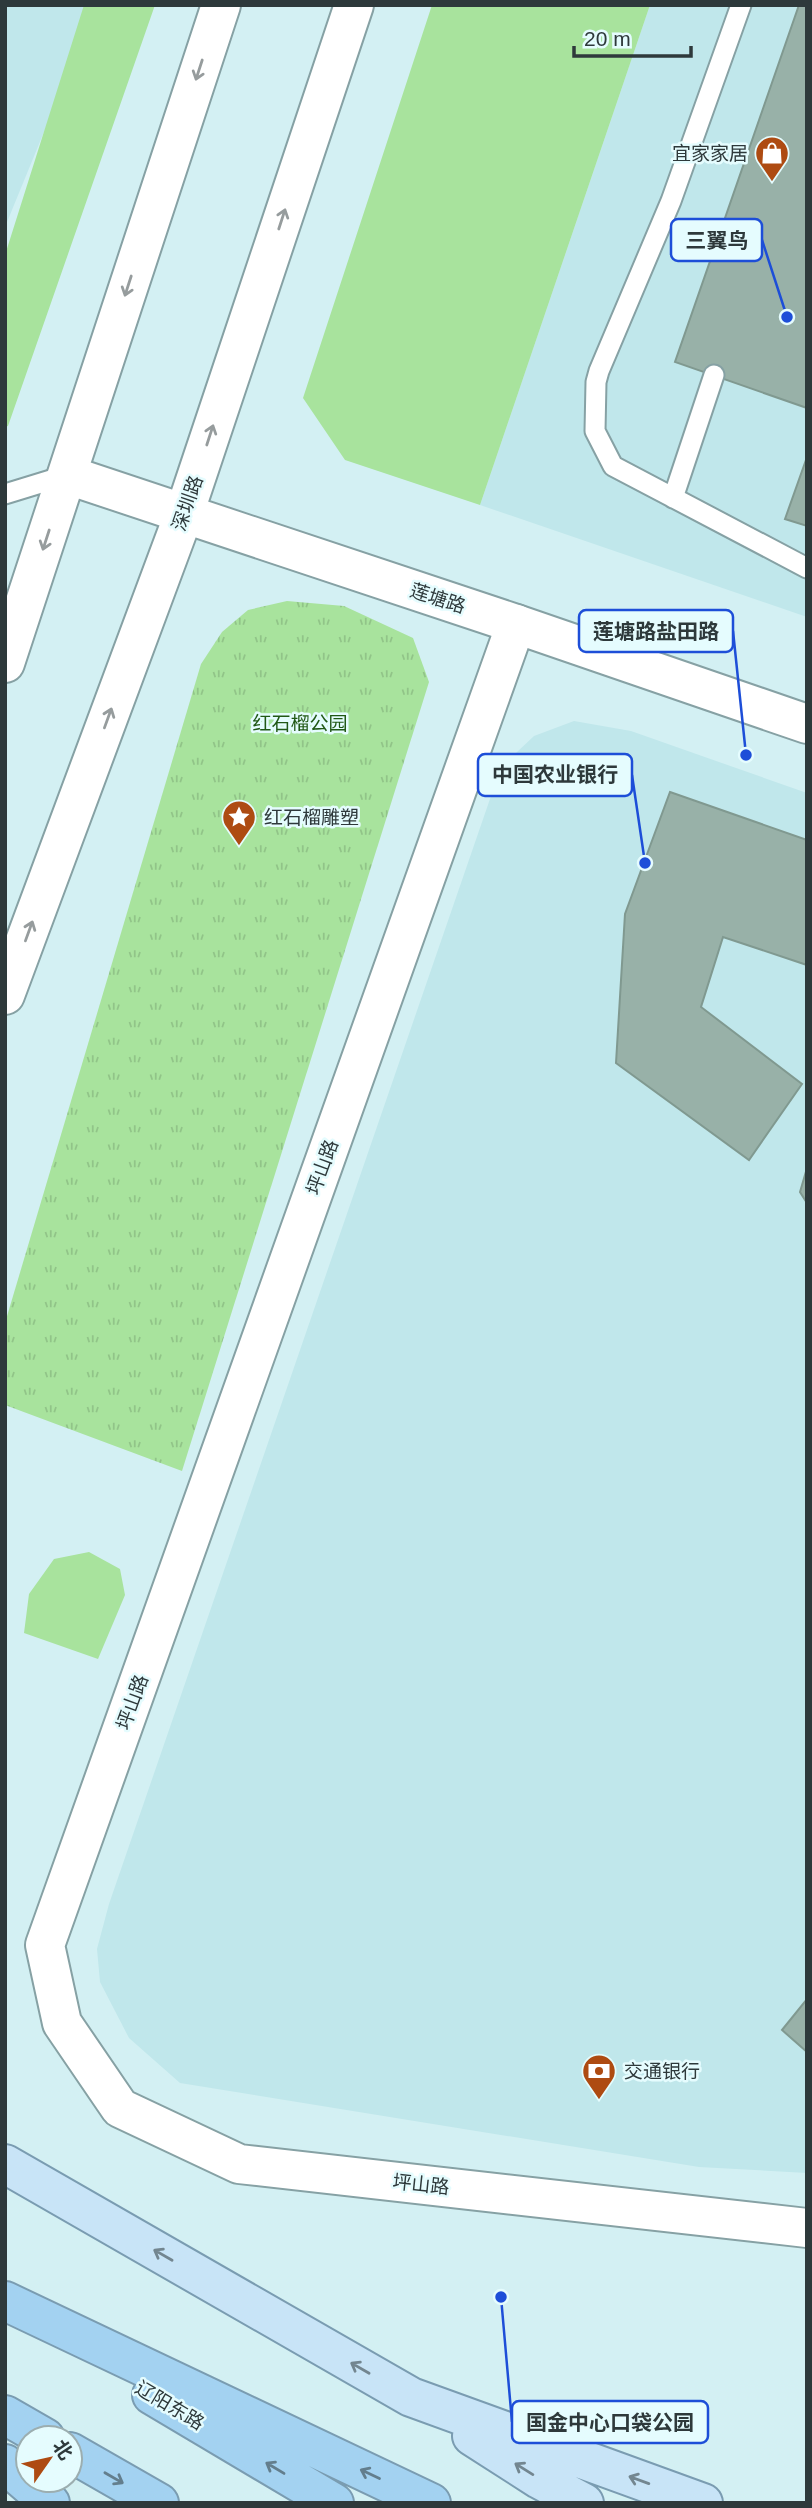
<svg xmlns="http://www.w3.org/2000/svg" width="812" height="2508" font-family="Helvetica,'Noto Sans SC',sans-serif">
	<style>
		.built { fill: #c0e7eb }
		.grass { fill: #a8e39d }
		.park { fill: url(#park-tufts) }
		.building { fill: #98b1a8; stroke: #809990; stroke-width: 2 }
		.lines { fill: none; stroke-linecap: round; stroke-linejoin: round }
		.lane-casing { stroke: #86a1a4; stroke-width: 23 }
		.street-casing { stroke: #86a1a4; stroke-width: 42 }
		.secondary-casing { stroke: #86a1a4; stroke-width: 42 }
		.primary-casing { stroke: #7a9cb1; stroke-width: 42 }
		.highway-casing { stroke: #7a9cb1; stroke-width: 42 }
		.lane { stroke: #fff; stroke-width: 19 }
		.street { stroke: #fff; stroke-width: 38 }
		.secondary { stroke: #fff; stroke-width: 38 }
		.primary { stroke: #c8e4f7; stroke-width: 38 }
		.highway { stroke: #a3d2f1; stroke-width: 38 }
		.oneway { stroke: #969c9d }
		.oneway2 { stroke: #738690 }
		.oneway3 { stroke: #637e8d }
		.labels { text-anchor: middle; stroke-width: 5; stroke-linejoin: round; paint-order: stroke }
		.poi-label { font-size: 19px; fill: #2e393b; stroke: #e5fcfe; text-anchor: start }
		.street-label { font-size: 19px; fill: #2e393b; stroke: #e5fcfe }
		.park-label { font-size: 19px; fill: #205815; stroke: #e5fcfe }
		.leader { fill: none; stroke: #1d4ed8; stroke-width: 2.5 }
		.callout-dot { fill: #1d4ed8; stroke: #e5fcfe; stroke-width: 2.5 }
		.callout { fill: #e5fcfe; stroke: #1d4ed8; stroke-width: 2.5 }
		.callout-label { font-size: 21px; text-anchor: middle; font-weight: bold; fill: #2e393b }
	</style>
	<defs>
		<pattern id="park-tufts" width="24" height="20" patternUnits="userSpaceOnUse" patternTransform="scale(1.75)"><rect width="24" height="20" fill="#a8e39d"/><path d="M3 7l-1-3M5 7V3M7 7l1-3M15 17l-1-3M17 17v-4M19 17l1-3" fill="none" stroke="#91c488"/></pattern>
	</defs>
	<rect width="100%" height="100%" fill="#d3f0f3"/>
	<!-- built -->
	<path class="built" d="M5,5H96L5,227Z
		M650,5H807V617L480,505Z
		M574,721L631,731L807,793V2173L699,2167L180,2083L129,2038L100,1982L97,1949L109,1904L501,767L534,736Z"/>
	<!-- grass -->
	<path class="grass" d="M84,5H155L8,426L5,427V255Z
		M432,5H650L480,505L345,460L303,398Z
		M89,1552L120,1569L125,1595L98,1659L24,1633L29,1594L54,1559Z"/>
	<!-- park -->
	<path class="park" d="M287,601L344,606L413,638L429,682L182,1471L5,1405V1323L201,664L222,632L248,610Z"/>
	<!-- building -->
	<path class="building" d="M799,5H807V408L675,362Z
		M807,457V526L785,519Z
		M670,792L807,840V965L723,937L701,1007L802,1084L749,1160L616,1063L625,914Z
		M807,1168V1203L800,1192Z
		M807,1999V2052L782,2030Z"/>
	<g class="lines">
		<!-- lane casing -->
		<g class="lane-casing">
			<path id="lane" d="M741,5L671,201L599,371L596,382L595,431L613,466L807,568
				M5,494L67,475
				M673,498L714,375"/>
		</g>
		<!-- street casing -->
		<g class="street-casing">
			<path id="street" d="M516,624L45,1945L62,2023L120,2108L239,2164L807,2228"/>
		</g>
		<!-- secondary casing -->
		<g class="secondary-casing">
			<path id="secondary" d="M68,475L516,624L807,724
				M5,663L221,5
				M5,995L184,514L354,5"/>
		</g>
		<!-- primary casing -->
		<g class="primary-casing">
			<path id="primary" d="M5,2164L411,2397L703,2503
				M472,2436L539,2479L584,2503"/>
		</g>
		<!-- highway casing -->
		<g class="highway-casing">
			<path id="highway" d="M5,2301L431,2503
				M152,2395L334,2503
				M5,2415L45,2438
				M70,2452L159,2503
				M5,2464L50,2503"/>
		</g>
		<!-- lane -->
		<use href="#lane" class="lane"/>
		<!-- street -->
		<use href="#street" class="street"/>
		<!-- secondary -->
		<use href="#secondary" class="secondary"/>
		<!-- primary -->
		<use href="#primary" class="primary"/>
		<!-- highway -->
		<use href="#highway" class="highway"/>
	</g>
	<!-- one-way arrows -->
	<defs><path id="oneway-shaft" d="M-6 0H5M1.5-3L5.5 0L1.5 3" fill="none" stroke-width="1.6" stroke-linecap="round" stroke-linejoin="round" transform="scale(1.75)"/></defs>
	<g class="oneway">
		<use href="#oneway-shaft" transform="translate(199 70) rotate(108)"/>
		<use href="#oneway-shaft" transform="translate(282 219) rotate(-72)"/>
		<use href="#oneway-shaft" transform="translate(128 286) rotate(108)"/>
		<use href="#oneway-shaft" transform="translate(210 435) rotate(-72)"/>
		<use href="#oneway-shaft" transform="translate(46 540) rotate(108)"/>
		<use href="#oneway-shaft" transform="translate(108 718) rotate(-70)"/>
		<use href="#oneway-shaft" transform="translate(29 931) rotate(-70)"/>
	</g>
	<g class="oneway2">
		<use href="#oneway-shaft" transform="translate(163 2255) rotate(-150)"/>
		<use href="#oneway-shaft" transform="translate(360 2368) rotate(-150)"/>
		<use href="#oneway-shaft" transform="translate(524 2469) rotate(-148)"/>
		<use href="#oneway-shaft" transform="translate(639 2480) rotate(-160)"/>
	</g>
	<g class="oneway3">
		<use href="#oneway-shaft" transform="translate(275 2468) rotate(-149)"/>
		<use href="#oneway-shaft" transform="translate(370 2474) rotate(-155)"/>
		<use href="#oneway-shaft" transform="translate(114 2478) rotate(30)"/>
	</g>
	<!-- icons -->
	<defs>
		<g id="shop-pin" transform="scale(1.75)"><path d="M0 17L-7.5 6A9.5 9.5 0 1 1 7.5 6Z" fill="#ae4b12" stroke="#e5fcfe"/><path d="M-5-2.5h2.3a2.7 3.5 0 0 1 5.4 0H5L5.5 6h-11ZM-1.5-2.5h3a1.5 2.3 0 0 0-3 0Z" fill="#fff"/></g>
		<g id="sight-pin" transform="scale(1.75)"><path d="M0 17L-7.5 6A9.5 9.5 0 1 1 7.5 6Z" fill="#ae4b12" stroke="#e5fcfe"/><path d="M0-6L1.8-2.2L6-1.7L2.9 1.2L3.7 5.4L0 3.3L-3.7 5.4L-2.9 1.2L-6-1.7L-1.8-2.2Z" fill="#fff"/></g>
		<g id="bank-pin" transform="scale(1.75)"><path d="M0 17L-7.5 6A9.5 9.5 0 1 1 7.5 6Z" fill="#ae4b12" stroke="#e5fcfe"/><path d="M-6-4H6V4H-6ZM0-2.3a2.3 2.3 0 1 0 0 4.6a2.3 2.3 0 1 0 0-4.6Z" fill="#fff"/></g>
	</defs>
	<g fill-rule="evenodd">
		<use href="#shop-pin" x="772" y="153"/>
		<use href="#sight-pin" x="239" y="817"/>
		<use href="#bank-pin" x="599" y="2071"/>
	</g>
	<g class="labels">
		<!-- poi labels -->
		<g class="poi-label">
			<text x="748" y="160" text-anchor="end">宜家家居</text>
			<text x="264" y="824">红石榴雕塑</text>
			<text x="624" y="2078">交通银行</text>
		</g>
		<!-- street labels -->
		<g class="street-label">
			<text transform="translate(187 503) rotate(-71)" y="7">深圳路</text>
			<text transform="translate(438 598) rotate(18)" y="7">莲塘路</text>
			<text transform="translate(322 1167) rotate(-70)" y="7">坪山路</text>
			<text transform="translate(132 1702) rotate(-70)" y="7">坪山路</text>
			<text transform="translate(421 2184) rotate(6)" y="7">坪山路</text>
			<text transform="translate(170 2405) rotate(31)" y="7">辽阳东路</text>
		</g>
		<!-- park labels -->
		<g class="park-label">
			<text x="300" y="730">红石榴公园</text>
		</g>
	</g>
	<!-- callouts -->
	<path class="leader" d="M787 317L762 240M746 755L733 631M645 863L632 775M501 2297L512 2422"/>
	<g class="callout-dot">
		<circle cx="787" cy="317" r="7"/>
		<circle cx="746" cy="755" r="7"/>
		<circle cx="645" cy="863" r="7"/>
		<circle cx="501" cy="2297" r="7"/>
	</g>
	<g class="callout">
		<rect x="671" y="219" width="91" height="42" rx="7"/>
		<rect x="579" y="610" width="154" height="42" rx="7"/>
		<rect x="478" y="754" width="154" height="42" rx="7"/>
		<rect x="512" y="2401" width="196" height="42" rx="7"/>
	</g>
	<g class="callout-label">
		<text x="717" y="248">三翼鸟</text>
		<text x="656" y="639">莲塘路盐田路</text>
		<text x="555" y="782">中国农业银行</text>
		<text x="610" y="2430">国金中心口袋公园</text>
	</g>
	<!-- border -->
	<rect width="812" height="2508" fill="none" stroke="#2e393b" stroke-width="14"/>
	<!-- north arrow -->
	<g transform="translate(49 2459) rotate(56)"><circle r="33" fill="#e5fcfe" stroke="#9caeb0" stroke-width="2"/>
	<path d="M0-5L12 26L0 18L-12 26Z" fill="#ae4b12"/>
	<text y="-10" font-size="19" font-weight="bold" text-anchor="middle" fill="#2e393b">北</text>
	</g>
	<!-- scale -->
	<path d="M574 46v10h117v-10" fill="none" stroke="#2e393b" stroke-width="3.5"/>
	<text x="584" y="46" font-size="21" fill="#2e393b" stroke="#e5fcfe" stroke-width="5" paint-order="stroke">20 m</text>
</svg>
